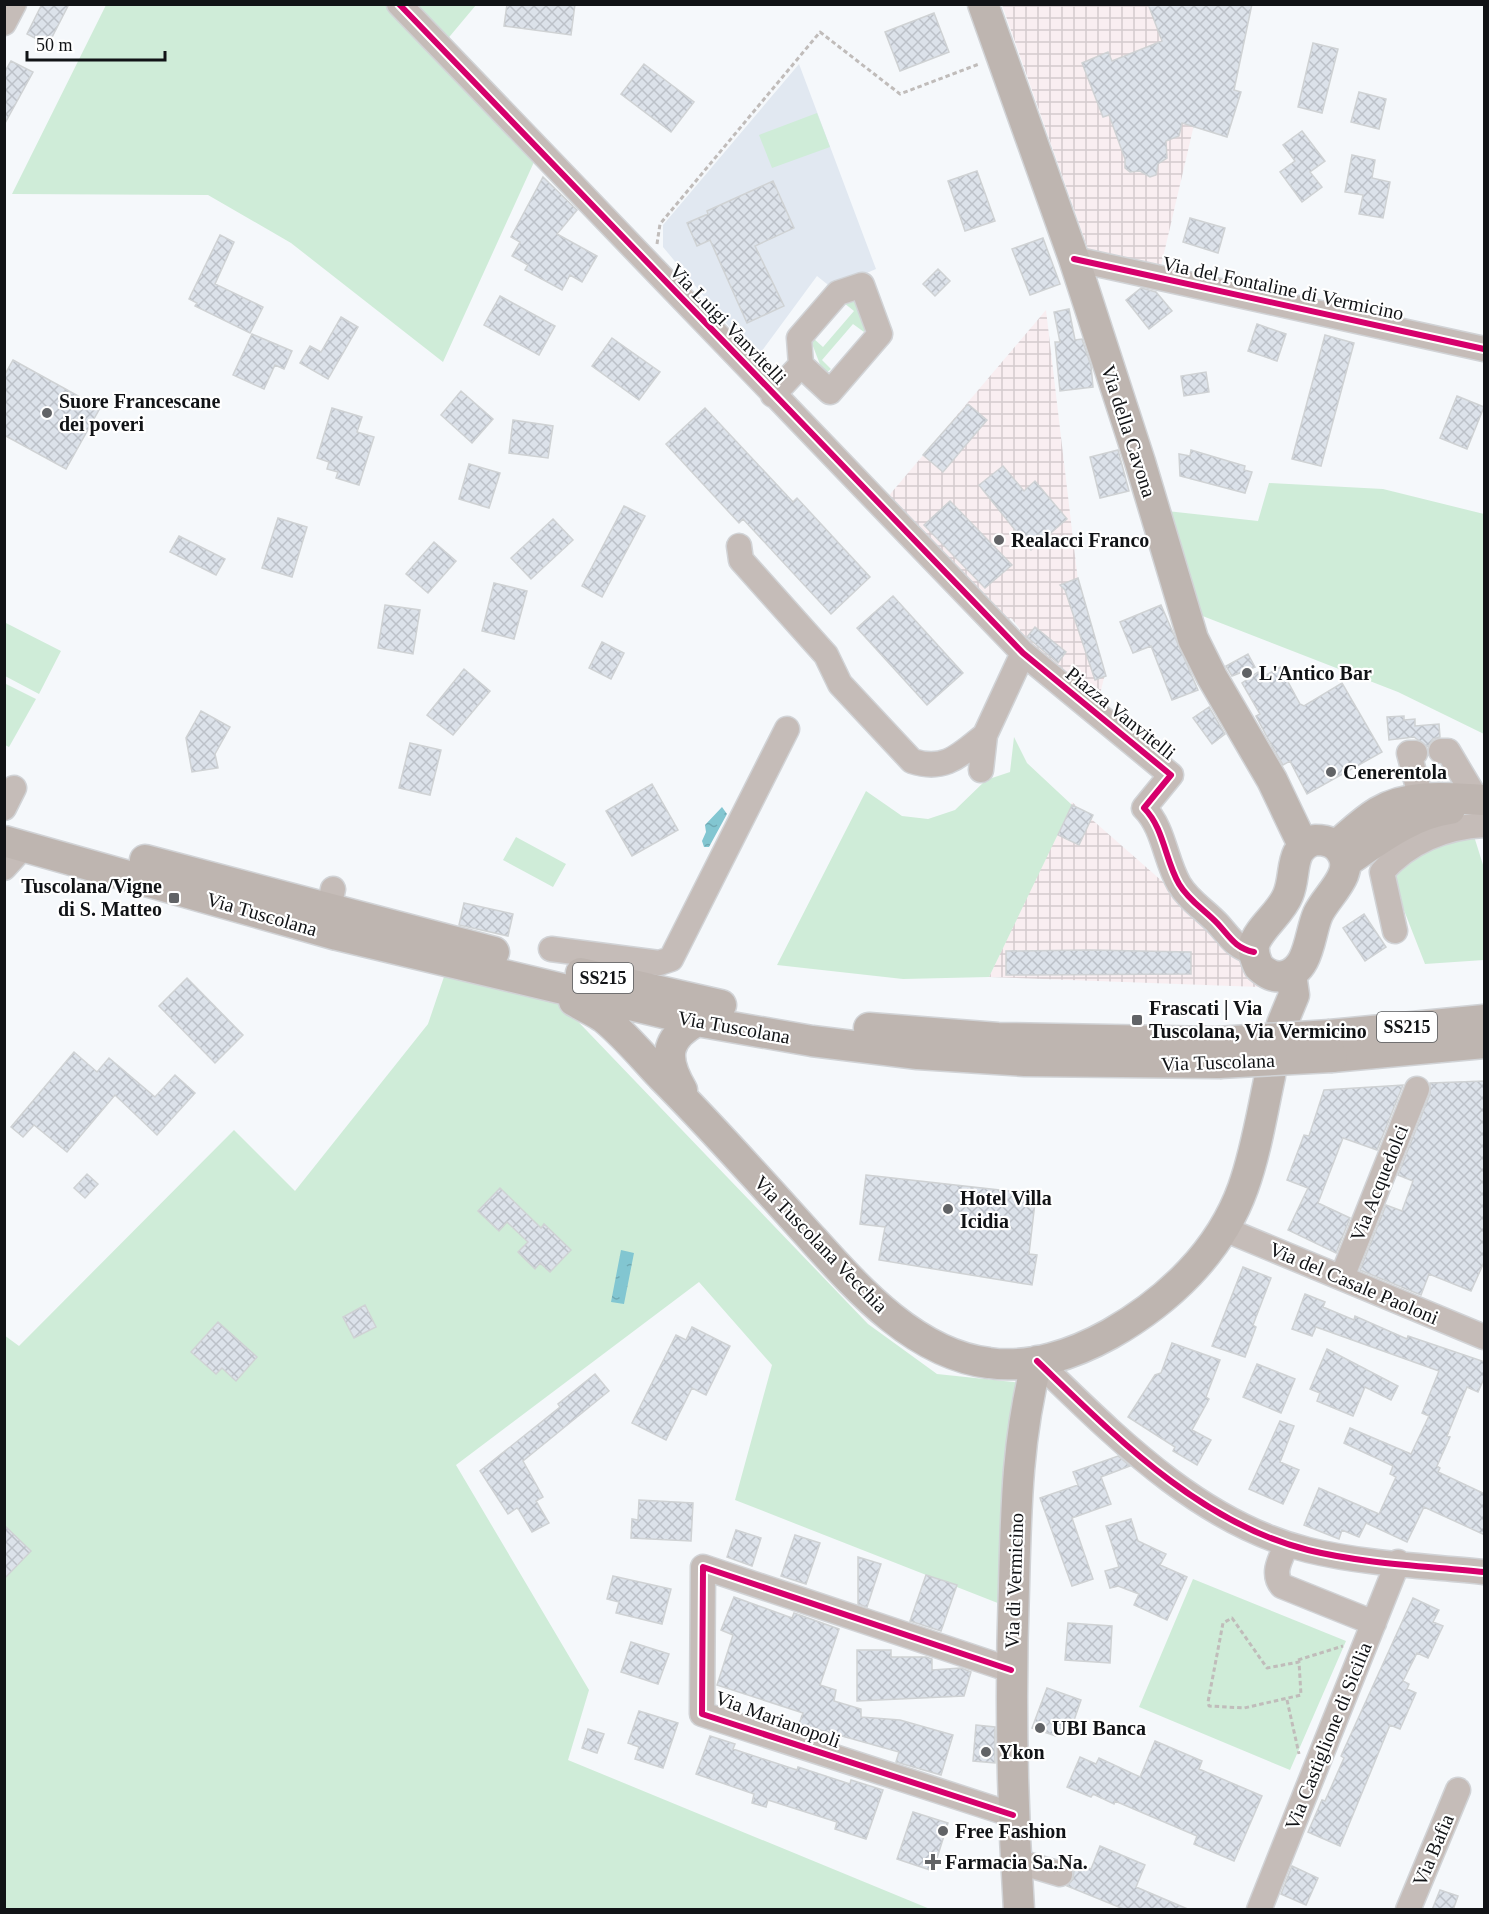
<svg xmlns="http://www.w3.org/2000/svg" width="1489" height="1914" font-family="Georgia,serif">
	<style>
		.built { fill: #e1e8f1 }
		.industrial { fill: url(#industrial-grid) }
		.green { fill: #cfecd8 }
		.water { fill: url(#water-ripples) }
		.building { fill: url(#building-cross-hatch); stroke: #cfd2d4; stroke-width: 1.5 }
		.lines { fill: none; stroke-linecap: round; stroke-linejoin: round }
		.minor-casing { stroke: #d1d3d6; stroke-width: 27 }
		.major-casing { stroke: #d1d3d6; stroke-width: 33 }
		.path { stroke: #c0bcba; stroke-width: 3; stroke-dasharray: 4.5 3; stroke-linecap: butt }
		.minor { stroke: #c5bcb8; stroke-width: 24 }
		.major { stroke: #beb5b0; stroke-width: 30 }
		.major-bridge-casing { stroke: #d1d3d6; stroke-width: 33; stroke-linecap: butt }
		.major-bridge { stroke: #beb5b0; stroke-width: 30 }
		.cycleway-casing { stroke: #fff; stroke-width: 10 }
		.cycleway { stroke: #d6006c; stroke-width: 6 }
		.poi-dot { fill: #616366; stroke: #fff; stroke-width: 2 }
		.labels { text-anchor: middle; stroke-width: 4.5; stroke-linejoin: round; paint-order: stroke }
		.shield { fill: #fff; stroke: #585a5c; stroke-width: 1.5 }
		.shield-label { font-size: 18px; font-weight: bold; fill: #111316 }
		.street-label { font-size: 20px; fill: #111316; stroke: #fff }
		.poi-label { font-size: 20px; font-weight: bold; fill: #111316; stroke: #fff; text-anchor: start }
	</style>
	<defs>
		<pattern id="industrial-grid" width="8" height="8" patternUnits="userSpaceOnUse" patternTransform="scale(1.5)"><rect width="8" height="8" fill="#f9eef1"/><path d="M0 4h8M4 0v8" fill="none" stroke="#d4cbce"/></pattern>
		<pattern id="water-ripples" width="26" height="14" patternUnits="userSpaceOnUse" patternTransform="scale(1.5)"><rect width="26" height="14" fill="#82c6d1"/><path d="M2 4q2-2 4 0t4 0M15 11q2-2 4 0t4 0" fill="none" stroke="#6fa9b3"/></pattern>
		<pattern id="building-cross-hatch" width="8" height="8" patternUnits="userSpaceOnUse" patternTransform="scale(1.5)"><rect width="8" height="8" fill="#dce2ea"/><path d="M0 0l8 8M0 8l8-8" fill="none" stroke="#bcc1c8"/></pattern>
	</defs>
	<rect width="100%" height="100%" fill="#f5f8fb"/>
	<!-- built -->
	<path class="built" d="M799,64L876,269L832,288L817,276L756,359L663,247V225Z"/>
	<!-- industrial -->
	<path class="industrial" d="M1002,5H1222L1161,266L1088,249Z
		M1046,310L1078,581L1105,674L1098,702L1020,642V629L1011,618L1002,622L886,499Z
		M1072,802L1171,889L1260,980L1259,987L989,977Z"/>
	<!-- green -->
	<path class="green" d="M106,5H476L440,48L539,151L443,362L291,243L208,195L12,194Z
		M817,113L830,147L772,168L759,135Z
		M852,296L865,330L864,332L853,324L822,360L831,369L824,375L811,341L813,338L823,347L854,311L844,303Z
		M1269,483L1383,489L1484,514V734L1398,692L1200,615L1167,511L1258,521Z
		M4,622L61,651L39,694L5,676Z
		M4,683L36,699L9,747L5,745Z
		M1014,737L1027,763L1072,805L989,977L903,979L777,965L866,791L902,816L928,819L955,810L986,780L1010,772Z
		M1473,833L1484,868V960L1425,964L1389,872L1421,846Z
		M516,837L566,864L553,887L503,860Z
		M449,962L542,984L868,1324L937,1374L1023,1383L1013,1609L735,1500L772,1365L699,1282L456,1465L589,1690L568,1760L930,1909H5L4,1335L19,1346L234,1130L295,1191L428,1024Z
		M1193,1579L1346,1641L1290,1770L1139,1707Z"/>
	<!-- water -->
	<path class="water" d="M722,807L727,814L709,847H704L702,841L706,832L705,825Z
		M621,1250L634,1253L624,1304L611,1302Z"/>
	<!-- building -->
	<path class="building" d="M42,4H69L48,45L27,34Z
		M507,4H575L571,35L504,26Z
		M1148,4H1252L1234,90L1241,92L1227,137L1182,123L1179,136L1166,141L1167,158L1158,164L1156,175L1150,177L1140,171L1130,172L1125,168V159L1109,115L1103,117L1082,63L1108,52L1112,61L1162,41Z
		M934,13L949,52L900,71L885,32Z
		M1313,43L1338,49L1322,113L1298,107Z
		M11,61L33,72L4,125V73Z
		M644,64L694,102L671,132L621,94Z
		M1359,92L1386,99L1379,129L1351,122Z
		M1302,131L1325,161L1310,172L1322,187L1302,202L1280,172L1295,161L1283,145Z
		M1352,155L1375,160L1372,178L1390,182L1383,218L1359,214L1363,195L1345,192Z
		M977,171L995,221L965,231L948,181Z
		M543,177L577,210L557,234L597,256L582,282L570,275L562,290L525,270L528,265L512,256L520,242L511,237Z
		M773,181L794,228L755,246L784,306L747,323L710,240L697,246L687,223L708,214L707,211Z
		M1190,218L1225,228L1218,253L1183,242Z
		M220,235L234,242L215,284L263,307L250,333L195,306L197,303L189,299Z
		M1043,238L1060,284L1030,295L1012,249Z
		M938,269L950,281L935,296L923,284Z
		M1141,288L1156,292L1172,311L1149,329L1126,300Z
		M500,296L555,326L539,355L484,325Z
		M1069,309L1075,340L1082,339L1091,366L1093,387L1060,391L1055,342H1060L1054,312Z
		M341,317L358,327L328,379L300,363L310,346L321,352Z
		M1257,324L1286,334L1277,361L1248,351Z
		M252,334L292,351L284,369L275,365L264,389L233,375Z
		M1325,335L1354,343L1321,466L1292,459Z
		M612,338L660,372L639,400L592,366Z
		M13,360L100,408L66,469L4,435V376Z
		M1206,372L1209,392L1184,396L1181,376Z
		M461,391L493,419L472,443L441,415Z
		M1457,396L1484,407L1467,449L1440,438Z
		M968,404L987,420L943,472L923,455Z
		M332,408L362,417L357,432L374,437L359,485L336,478L338,472L327,469L329,462L317,458Z
		M705,408L793,502L797,498L870,577L831,614L743,519L739,523L666,444Z
		M513,420L553,426L548,458L509,453Z
		M1118,450L1129,491L1100,498L1090,457Z
		M1191,450L1245,466L1244,470L1252,472L1245,493L1180,476L1179,454L1190,456Z
		M469,464L500,473L489,508L459,499Z
		M1003,466L1024,491L1035,481L1067,519L1031,550L979,485Z
		M950,501L1012,565L985,588L924,525Z
		M624,506L645,516L602,597L582,586Z
		M278,518L307,527L292,577L262,568Z
		M553,519L573,540L531,579L511,558Z
		M179,536L225,559L216,575L170,552Z
		M434,542L456,561L428,593L406,574Z
		M1078,578L1106,676L1095,680L1065,590L1060,585Z
		M494,583L527,591L514,639L482,631Z
		M893,596L963,673L927,705L857,628Z
		M385,605L420,610L413,654L378,648Z
		M1161,605L1198,690L1172,700L1151,646L1133,653L1120,622Z
		M1035,627L1066,652L1058,663L1027,637Z
		M602,642L624,653L611,679L589,668Z
		M1248,654L1255,667L1232,676L1226,666Z
		M1280,667L1300,704L1304,706L1342,683L1382,752L1307,794L1290,761L1283,765L1267,737L1256,716L1260,714L1242,683L1258,672L1261,678Z
		M464,669L490,691L453,735L427,715Z
		M1209,707L1225,734L1212,744L1193,718Z
		M201,711L230,727L215,754L218,768L192,772L186,738Z
		M1404,716V720L1415,719V726L1439,724L1440,737L1433,739L1428,747L1414,737L1389,740L1387,717Z
		M410,743L441,750L430,795L399,788Z
		M652,784L678,830L632,856L606,811Z
		M1072,805L1093,815L1079,845L1058,835Z
		M464,903L513,914L508,936L459,925Z
		M1364,914L1386,947L1365,961L1343,928Z
		M1090,950L1191,952V974L1006,975V951Z
		M187,978L243,1035L215,1063L159,1006Z
		M74,1052L97,1072L109,1058L155,1097L175,1075L195,1093L157,1135L115,1095L67,1152L34,1125L23,1137L11,1127Z
		M1485,1081V1260L1471,1291L1429,1274L1421,1295L1360,1270L1386,1205L1402,1211L1413,1181L1398,1175L1430,1094V1083Z
		M1403,1085L1377,1150L1343,1138L1318,1203L1350,1218L1336,1253L1288,1230L1308,1188L1287,1180L1304,1135L1309,1136L1324,1090Z
		M87,1174L98,1184L85,1198L74,1188Z
		M866,1175L1036,1194L1029,1254L1037,1255L1032,1285L879,1260L885,1227L860,1224Z
		M500,1188L541,1228L544,1224L571,1250L550,1272L540,1263L535,1269L518,1252L528,1242L507,1222L499,1231L478,1211Z
		M1243,1267L1271,1278L1253,1325L1256,1327L1245,1357L1212,1346Z
		M1305,1294L1325,1302L1323,1307L1354,1320L1355,1316L1407,1339L1408,1336L1485,1362V1376L1478,1392L1467,1387L1447,1436L1450,1437L1437,1466L1440,1468L1438,1472L1485,1494V1535L1424,1507L1407,1542L1366,1523L1359,1537L1342,1530L1339,1539L1304,1525L1319,1488L1379,1514L1396,1477L1390,1474L1393,1466L1344,1443L1350,1428L1411,1454L1429,1416L1422,1413L1439,1371L1316,1327L1312,1336L1292,1329Z
		M365,1305L376,1327L354,1338L343,1317Z
		M218,1322L257,1357L236,1381L222,1368L216,1374L191,1352Z
		M692,1327L730,1346L706,1395L692,1388L666,1440L632,1423L676,1335L686,1340Z
		M1172,1343L1220,1360L1206,1397L1209,1399L1192,1430L1211,1440L1197,1465L1173,1451L1175,1447L1128,1417L1155,1375L1161,1373Z
		M1327,1349L1398,1386L1391,1400L1365,1387L1353,1416L1317,1401L1320,1393L1310,1389Z
		M1257,1364L1295,1379L1281,1413L1243,1397Z
		M595,1374L609,1391L523,1461L543,1497L536,1501L549,1523L532,1532L519,1510L517,1508L508,1514L480,1471L560,1407L558,1404Z
		M1280,1421L1294,1426L1280,1462L1299,1470L1283,1504L1249,1489Z
		M1118,1456L1130,1466L1101,1477L1111,1504L1072,1518L1093,1579L1072,1586L1040,1498L1078,1485L1073,1472Z
		M639,1500L693,1503L691,1541L631,1538L632,1519L638,1520Z
		M1131,1519L1138,1541L1166,1554L1160,1565L1187,1577L1167,1620L1134,1605L1139,1594L1118,1586L1110,1588L1105,1571L1119,1567L1106,1526Z
		M4,1525L31,1551L4,1579Z
		M736,1530L761,1538L752,1566L727,1557Z
		M795,1535L820,1543L806,1584L781,1576Z
		M858,1557L881,1564L867,1607L858,1604Z
		M926,1575L957,1585L941,1631L910,1621Z
		M613,1576L671,1589L662,1624L616,1613L619,1602L607,1599Z
		M734,1597L792,1618L794,1613L839,1629L820,1685L836,1690L834,1701L861,1709V1717L900,1720L953,1735L941,1775L896,1762L899,1752L799,1724L803,1713L717,1685L733,1635L721,1630Z
		M1413,1598L1439,1610L1433,1622L1443,1626L1428,1658L1417,1653L1403,1681L1409,1684L1407,1689L1416,1693L1400,1729L1390,1725L1340,1846L1308,1832L1322,1800L1325,1801L1344,1758L1341,1756Z
		M1068,1623L1112,1626L1110,1663L1065,1660Z
		M631,1642L669,1654L658,1684L621,1672Z
		M857,1650H891V1657H926L932,1659V1670L961,1668L971,1672L964,1696L857,1701Z
		M1047,1688L1081,1700L1070,1732L1059,1728L1056,1736L1032,1728Z
		M639,1711L678,1723L663,1768L635,1759L639,1747L628,1743Z
		M976,1725L995,1727V1763L973,1761Z
		M588,1729L604,1734L597,1753L582,1748Z
		M710,1736L735,1744L733,1749L797,1770L798,1767L850,1784L851,1780L883,1790L866,1839L835,1829L837,1822L768,1800L766,1807L752,1803L754,1794L696,1774Z
		M1155,1741L1202,1761L1199,1769L1262,1796L1234,1861L1194,1844L1197,1836L1115,1801L1114,1804L1093,1794L1091,1797L1067,1787L1080,1757L1096,1764L1099,1758L1140,1777Z
		M913,1812L948,1823L933,1871L897,1859Z
		M1100,1846L1145,1865L1136,1887L1190,1910H1126L1067,1886L1073,1879L1075,1863L1091,1869Z
		M1292,1866L1318,1878L1306,1905L1281,1894Z
		M1440,1890L1458,1896L1453,1910H1432Z"/>
	<g class="lines">
		<!-- minor casing -->
		<g class="minor-casing">
			<path id="minor" d="M399,4L1023,653L1171,775L1144,808C1164,828 1165,860 1179,884C1189,901 1205,910 1218,924C1230,937 1235,948 1254,952
				M4,23L14,4
				M1074,259L1484,349
				M773,395L801,365L799,338L838,293L862,285L880,334L830,392L801,365
				M739,546L741,560L826,655L840,684L912,761C945,772 960,755 985,735
				M1441,751H1448L1477,800
				M1415,753H1409L1421,799
				M981,770L985,735L1023,653
				M4,808L14,788
				M4,868L24,846
				M329,908L333,889
				M1395,931L1382,872C1408,842 1445,827 1484,825
				M551,949L659,963L671,959L787,729
				M1224,1229L1484,1337
				M1342,1277L1417,1089
				M1037,1361C1115,1436 1199,1523 1308,1550C1365,1564 1426,1566 1484,1572
				M1287,1544C1281,1558 1271,1573 1282,1586L1374,1623
				M1011,1670L703,1567L702,1714L1013,1815
				M1016,1861L1060,1874
				M1259,1910L1398,1562
				M1408,1910L1458,1790"/>
		</g>
		<!-- major casing -->
		<g class="major-casing">
			<path id="major" d="M983,4L1074,259L1140,462L1193,639L1212,677L1272,780L1303,845
				M1315,840C1326,840 1336,842 1342,853C1355,874 1327,895 1318,914C1309,934 1310,970 1284,976C1274,978 1267,974 1259,967C1256,961 1253,953 1254,945C1258,929 1281,913 1288,895C1297,874 1288,848 1315,840Z
				M4,841L337,935L697,1021L812,1041L918,1054L1025,1061L1219,1063
				M1337,845C1350,834 1363,821 1378,812C1410,793 1449,798 1484,800
				M145,860L494,952
				M1346,862C1377,841 1412,814 1450,809
				M581,973L721,1005
				M574,1001C584,1007 596,1012 604,1018C625,1035 643,1057 661,1076C712,1127 760,1181 808,1234C856,1287 914,1354 989,1363C1030,1369 1074,1354 1110,1334C1168,1301 1220,1252 1243,1188C1256,1152 1262,1113 1270,1076
				M1282,1024L1294,995L1291,974
				M869,1028L998,1038L1217,1042
				M1330,1035L1484,1020
				M1332,1057L1484,1043
				M682,1090C664,1059 664,1039 697,1021
				M1019,1910C1012,1802 1010,1695 1014,1587C1016,1507 1017,1439 1037,1361"/>
		</g>
		<!-- path -->
		<path class="path" d="M657,244L660,224L820,32L900,94L979,64
			M1232,1618L1267,1668L1299,1662L1301,1695L1244,1708L1209,1706L1208,1702L1223,1623Z
			M1298,1660L1343,1646
			M1287,1700L1299,1754"/>
		<!-- minor -->
		<use href="#minor" class="minor"/>
		<!-- major -->
		<use href="#major" class="major"/>
		<!-- major-bridge casing -->
		<g class="major-bridge-casing">
			<path id="major-bridge" d="M1217,1042L1330,1035
				M1219,1063L1332,1057"/>
		</g>
		<!-- major-bridge -->
		<use href="#major-bridge" class="major-bridge"/>
		<!-- cycleway casing -->
		<g class="cycleway-casing">
			<path id="cycleway" d="M399,4L1023,653L1171,775L1144,808C1164,828 1165,860 1179,884C1189,901 1205,910 1218,924C1230,937 1235,948 1254,952
				M1074,259L1484,349
				M1037,1361C1115,1436 1199,1523 1308,1550C1365,1564 1426,1566 1484,1572
				M1011,1670L703,1567L702,1714L1013,1815"/>
		</g>
		<!-- cycleway -->
		<use href="#cycleway" class="cycleway"/>
	</g>
	<!-- markers -->
	<g class="poi-dot">
		<circle cx="47" cy="413" r="6"/>
		<circle cx="999" cy="540" r="6"/>
		<circle cx="1247" cy="673" r="6"/>
		<circle cx="1331" cy="772" r="6"/>
		<rect x="168" y="892" width="12" height="12" rx="3"/>
		<rect x="1131" y="1014" width="12" height="12" rx="3"/>
		<circle cx="948" cy="1209" r="6"/>
		<circle cx="1040" cy="1728" r="6"/>
		<circle cx="986" cy="1752" r="6"/>
		<circle cx="943" cy="1831" r="6"/>
		<path d="M930 1853h6v6h6v6h-6v6h-6v-6h-6v-6h6z"/>
	</g>
	<g class="labels">
		<!-- shield labels -->
		<g class="shield">
			<rect x="573" y="963" width="60" height="30" rx="4.5"/>
			<rect x="1377" y="1012" width="60" height="30" rx="4.5"/>
		</g>
		<g class="shield-label">
			<text x="603" y="984">SS215</text>
			<text x="1407" y="1033">SS215</text>
		</g>
		<!-- street labels -->
		<g class="street-label">
			<text transform="translate(1283 288) rotate(12)" y="7">Via del Fontaline di Vermicino</text>
			<text transform="translate(728 324) rotate(46)" y="7">Via Luigi Vanvitelli</text>
			<text transform="translate(1129 431) rotate(72)" y="7">Via della Cavona</text>
			<text transform="translate(1121 713) rotate(39)" y="7">Piazza Vanvitelli</text>
			<text transform="translate(262 914) rotate(16)" y="7">Via Tuscolana</text>
			<text transform="translate(734 1027) rotate(10)" y="7">Via Tuscolana</text>
			<text transform="translate(1218 1062) rotate(-2)" y="7">Via Tuscolana</text>
			<text transform="translate(1379 1183) rotate(-68)" y="7">Via Acquedolci</text>
			<text transform="translate(821 1244) rotate(46)" y="7">Via Tuscolana Vecchia</text>
			<text transform="translate(1354 1283) rotate(23)" y="7">Via del Casale Paoloni</text>
			<text transform="translate(1014 1581) rotate(-88)" y="7">Via di Vermicino</text>
			<text transform="translate(778 1719) rotate(20)" y="7">Via Marianopoli</text>
			<text transform="translate(1328 1736) rotate(-68)" y="7">Via Castiglione di Sicilia</text>
			<text transform="translate(1433 1850) rotate(-67)" y="7">Via Bafia</text>
		</g>
		<!-- poi labels -->
		<g class="poi-label">
			<text x="59" y="408">Suore Francescane<tspan x="59" dy="23">dei poveri</tspan></text>
			<text x="1011" y="547">Realacci Franco</text>
			<text x="1259" y="680">L'Antico Bar</text>
			<text x="1343" y="779">Cenerentola</text>
			<text x="162" y="893" text-anchor="end">Tuscolana/Vigne<tspan x="162" dy="23">di S. Matteo</tspan></text>
			<text x="1149" y="1015">Frascati | Via<tspan x="1149" dy="23">Tuscolana, Via Vermicino</tspan></text>
			<text x="960" y="1205">Hotel Villa<tspan x="960" dy="23">Icidia</tspan></text>
			<text x="1052" y="1735">UBI Banca</text>
			<text x="998" y="1759">Ykon</text>
			<text x="955" y="1838">Free Fashion</text>
			<text x="945" y="1869">Farmacia Sa.Na.</text>
		</g>
	</g>
	<!-- border -->
	<rect width="1489" height="1914" fill="none" stroke="#111316" stroke-width="12"/>
	<!-- scale -->
	<path d="M27 51v9h138v-9" fill="none" stroke="#111316" stroke-width="3"/>
	<text x="36" y="51" font-size="18" fill="#111316" stroke="#ffffff" stroke-width="4.5" paint-order="stroke">50 m</text>
</svg>
